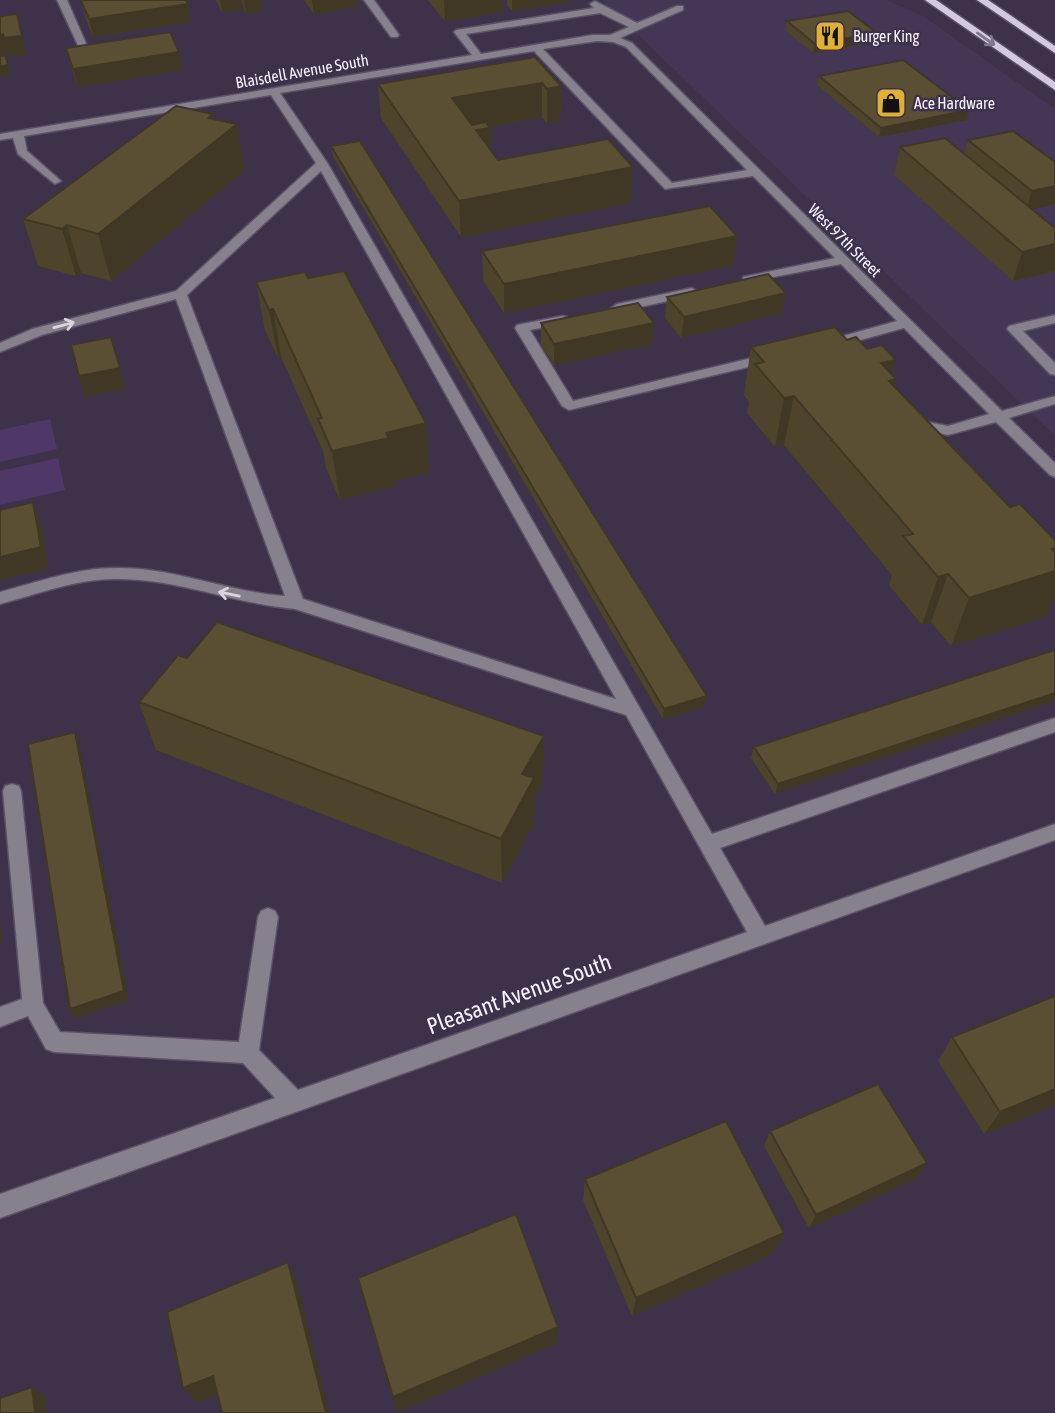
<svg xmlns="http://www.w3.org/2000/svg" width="1055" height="1413" font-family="'Asap Condensed',sans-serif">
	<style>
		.built { fill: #443655 }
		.green { fill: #4f3867 }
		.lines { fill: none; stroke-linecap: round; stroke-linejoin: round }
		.minor-casing { stroke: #5b5167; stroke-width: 3 }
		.major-casing { stroke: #5b5167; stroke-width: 3 }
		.minor { fill: #86818d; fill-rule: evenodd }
		.major { fill: #d4c9e3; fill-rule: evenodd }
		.wall { fill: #4e442c }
		.shaded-wall { fill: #403724 }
		.building { fill: #5b4f33; stroke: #403724; stroke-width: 2 }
		.oneway { stroke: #81768f }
		.oneway2 { stroke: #dbd5e2 }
		.labels { text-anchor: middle; stroke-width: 5; stroke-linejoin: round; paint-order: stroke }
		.far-poi-label { font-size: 16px; fill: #f7f1fe; stroke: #3d324a; text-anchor: start }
		.far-street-label { font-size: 16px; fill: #f7f1fe; stroke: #3d324a }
		.near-street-label { font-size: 23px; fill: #f7f1fe; stroke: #3d324a }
	</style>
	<rect width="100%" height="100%" fill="#3d324a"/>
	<!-- built -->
	<path class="built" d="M602,0H886L923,16L1055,109V436Z"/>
	<!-- green -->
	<path class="green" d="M50,419L57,449L0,462V430Z
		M58,458L65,490L0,505V471Z"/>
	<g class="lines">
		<!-- minor casing -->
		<g class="minor-casing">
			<path id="minor" d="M57,0H67L88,48L102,46L107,49L105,51L82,54Z
				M364,0H374L399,35L397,37H391Z
				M595,1L637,23L677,6H683V10L620,38L632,43L1002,411L1055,396V404L1009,418L1055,463V477L1050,475L996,422L948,435L907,426V420L912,419L948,426L989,414L904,328L846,344L852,351L850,354H840L830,342L832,339L897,321L841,264L743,283V277L835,258L753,176L665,189L534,51L280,93L328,164L712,834L1055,718V732L720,848L765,926L1055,824V840L0,1218V1194L275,1098L243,1063L54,1052L46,1049L28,1016L0,1027V1007L22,999L3,791L5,786L12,784L19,786L21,791L43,1003L60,1032L239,1042L258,917L261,911L268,908L275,911L278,917L259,1050L298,1090L747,932L626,715L295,609C235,604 176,578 115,579C76,579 38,594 0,604V592C38,582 76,568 116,568C173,567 228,592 285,596L176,299L42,335L0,352V343L32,329L176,291L316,163L271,95L24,136L27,151L61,181L55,184L18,154L13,138L0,140V134L472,55L454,32L456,30L594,8L590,4ZM600,13L629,27L610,35H592L481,54L466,34ZM597,41L613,42L626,47L747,170L672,183L543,49ZM321,171L616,699L303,599L187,295Z
				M692,288L698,292L696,295L617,312L611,308L617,304Z
				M1055,315V323L1023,331L1055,363V375L1050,374L1007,329L1009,326Z
				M562,316L567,317V323L530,330L573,401L772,353L779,357L777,360L569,410L562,406L515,328L517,325Z"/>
		</g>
		<!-- major casing -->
		<g class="major-casing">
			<path id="major" d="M925,0H936L1055,82V90Z
				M977,0H988L1055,46V53Z"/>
		</g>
		<!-- minor -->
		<use href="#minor" class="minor"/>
		<!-- major -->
		<use href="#major" class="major"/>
	</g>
	<!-- wall -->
	<path class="wall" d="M216,0H262L263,7H260L261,12L246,14L244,9L222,12Z
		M304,0H358V7L314,14Z
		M428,0H503V12L445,21Z
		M507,0H569V2L512,11L507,5Z
		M81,1L188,4L191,22L93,37L86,19Z
		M787,21L877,33L875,42L813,53L785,30Z
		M66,48L183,70L78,87L71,67Z
		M535,57L561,86L560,121L547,123L542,117L489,127L491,150L498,160L630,203L461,237L381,118L378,84Z
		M819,76L967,120L879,137L817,85Z
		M213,114L214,119L237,124L245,170L111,281L81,273L76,276L38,266L23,219Z
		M968,140L1055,162V204L1032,209L1055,228V271L1013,281L894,175L900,147L964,154Z
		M331,146L705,706L663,719L333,156Z
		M482,251L733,265L504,313L483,280Z
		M308,278L430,472L393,481L394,486L340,500L326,468L323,451L281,357L278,358L265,330L256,282Z
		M667,297L782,313L681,338L665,318Z
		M541,323L652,344L554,365L541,344Z
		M847,340L892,375L894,387L1010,507L1055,540V598L1047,616L951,646L931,622L922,625L889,585L892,575L784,445L775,447L747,413L749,402L744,395L751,347Z
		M1055,650L775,794L751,758L754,747Z
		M187,658L544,736L543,783L534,799V824L502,883L156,750L139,702Z
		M1055,996V1105L984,1134L938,1061L952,1037Z
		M770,1131L927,1163L917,1178L809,1228L764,1146Z
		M585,1179L774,1253L632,1316L583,1200Z"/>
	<!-- shaded-wall -->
	<path class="shaded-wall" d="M220,0H242L244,9L222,12Z
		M244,0H262L263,7H260L261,12L246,14Z
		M312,0H358V7L314,14Z
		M444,0H503V12L445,21Z
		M512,0H569V2L512,11Z
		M188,4L191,22L93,37L89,19Z
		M17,14L27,54L10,57L8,53L0,54V35Z
		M877,33L875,42L813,53L815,44Z
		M179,52L183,70L78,87L73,69Z
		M8,65L11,75L0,76V66Z
		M542,83V117L454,133L452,98Z
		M561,86L560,121L547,123V89Z
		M969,110L967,120L879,137L881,128Z
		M213,114L218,140L237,124L245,170L111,281L98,234L208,118Z
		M490,128L491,163L476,130Z
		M633,167L630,203L461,237L459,201Z
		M1055,186V204L1026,211L1032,191Z
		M67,225L81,273L76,276L62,229Z
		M737,236L733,265L504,313V284Z
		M1055,244V271L1013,281L1022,252Z
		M786,293L782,313L681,338L684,317Z
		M273,309L281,357L278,358L269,310Z
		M654,323L652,344L554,365V344Z
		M111,337L126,388L85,397L79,376Z
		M896,360L891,380L896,379L883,427L881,363Z
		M794,396L784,445L775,447L784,398Z
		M426,423L430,472L393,481L394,486L340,500L332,451L386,433Z
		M33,502L41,523L49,568L0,580V557Z
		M1055,548V598L1047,616L951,646L969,598Z
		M948,574L931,622L922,625L938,577Z
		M1055,693V701L775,794L778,784Z
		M707,696L705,706L663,719L664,709Z
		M75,732L79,742L129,1000L75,1018L70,1009Z
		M544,736L543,783L534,799V824L502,883L501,839L522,774Z
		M0,916L3,943H0Z
		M1055,1089V1105L984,1134L1000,1112Z
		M927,1163L917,1178L809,1228L816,1215Z
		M784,1233L774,1253L632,1316L636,1298Z
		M288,1262L297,1281L330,1413H325Z
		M558,1327L557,1343L398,1412L393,1397Z
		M213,1376L225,1391L197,1403L183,1388Z
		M32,1387L46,1397L47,1413H35Z"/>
	<!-- building -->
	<path class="building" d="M86,0H186L188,4L89,19L81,1Z
		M848,11L877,33L815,44L787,21Z
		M17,14L22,36L4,38L3,34L0,35V16Z
		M170,32L179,52L73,69L66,48Z
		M5,55L8,65L0,66V56Z
		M535,57L561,86L547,89L542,83L452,98L472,125L486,122L490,128L476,130L498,160L608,139L633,167L459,201L378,84Z
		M903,60L969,110L881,128L819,76Z
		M176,106L213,114L208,118L237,124L98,234L67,225L62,229L23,219Z
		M1013,131L1055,162V186L1032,191L968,140Z
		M945,138L1055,228V244L1022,252L900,147Z
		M360,141L707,696L664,709L331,146Z
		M710,206L737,236L504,284L482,251Z
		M344,271L426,423L386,433L389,438L332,451L318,419L322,418L273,309L269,310L256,282L305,272L308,278Z
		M768,274L786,293L684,317L667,297Z
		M638,303L654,323L554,344L541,323Z
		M835,327L847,340L856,337L867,349L882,345L896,360L881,363L896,379L889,381L1010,507L1020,504L1055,540V548L1052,549L1055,552V571L969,598L948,574L938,577L903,536L913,534L794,396L784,398L755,364L764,362L751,347Z
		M111,337L120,368L79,376L71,345Z
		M33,502L41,547L0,557V510Z
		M217,622L544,736L522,774L534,778L501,839L139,702L178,655L187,658Z
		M1055,650V693L778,784L754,747Z
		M75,732L124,991L70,1009L28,744Z
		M1055,996V1089L1000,1112L952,1037Z
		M878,1084L927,1163L816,1215L770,1131Z
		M726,1121L784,1233L636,1298L585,1179Z
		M516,1214L558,1327L393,1397L358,1278Z
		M288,1262L326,1413H222L213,1376L183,1388L167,1312Z
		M32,1387L35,1413H0V1398Z"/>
	<!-- one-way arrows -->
	<defs><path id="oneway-shaft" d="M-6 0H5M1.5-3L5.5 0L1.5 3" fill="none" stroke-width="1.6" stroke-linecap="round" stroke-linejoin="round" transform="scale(1.75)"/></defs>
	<use class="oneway" href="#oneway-shaft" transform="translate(986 39) rotate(35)"/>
	<g class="oneway2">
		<use href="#oneway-shaft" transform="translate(64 325) rotate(-15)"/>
		<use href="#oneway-shaft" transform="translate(229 594) rotate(-168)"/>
	</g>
	<!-- icons -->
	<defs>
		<g id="restaurant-square" transform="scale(1.575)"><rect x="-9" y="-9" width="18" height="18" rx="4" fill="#e0b034" stroke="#3d324a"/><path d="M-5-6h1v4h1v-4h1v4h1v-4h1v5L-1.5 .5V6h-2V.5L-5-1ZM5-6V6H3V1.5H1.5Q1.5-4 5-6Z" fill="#111"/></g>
		<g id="shop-square" transform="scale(1.575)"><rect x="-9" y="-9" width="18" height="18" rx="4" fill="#e0b034" stroke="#3d324a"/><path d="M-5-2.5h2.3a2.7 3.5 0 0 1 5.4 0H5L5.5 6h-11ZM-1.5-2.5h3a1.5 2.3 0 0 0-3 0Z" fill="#111"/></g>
	</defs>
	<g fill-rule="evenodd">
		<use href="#restaurant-square" x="830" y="36"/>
		<use href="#shop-square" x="891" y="103"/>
	</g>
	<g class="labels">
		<!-- far-poi labels -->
		<g class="far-poi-label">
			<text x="853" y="42">Burger King</text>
			<text x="914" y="109">Ace Hardware</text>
		</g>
		<!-- far-street labels -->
		<g class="far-street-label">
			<text transform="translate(302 71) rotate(-10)" y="6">Blaisdell Avenue South</text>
			<text transform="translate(845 240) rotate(45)" y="6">West 97th Street</text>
		</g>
		<!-- near-street labels -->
		<g class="near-street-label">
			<text transform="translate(519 994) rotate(-20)" y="8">Pleasant Avenue South</text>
		</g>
	</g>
</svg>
